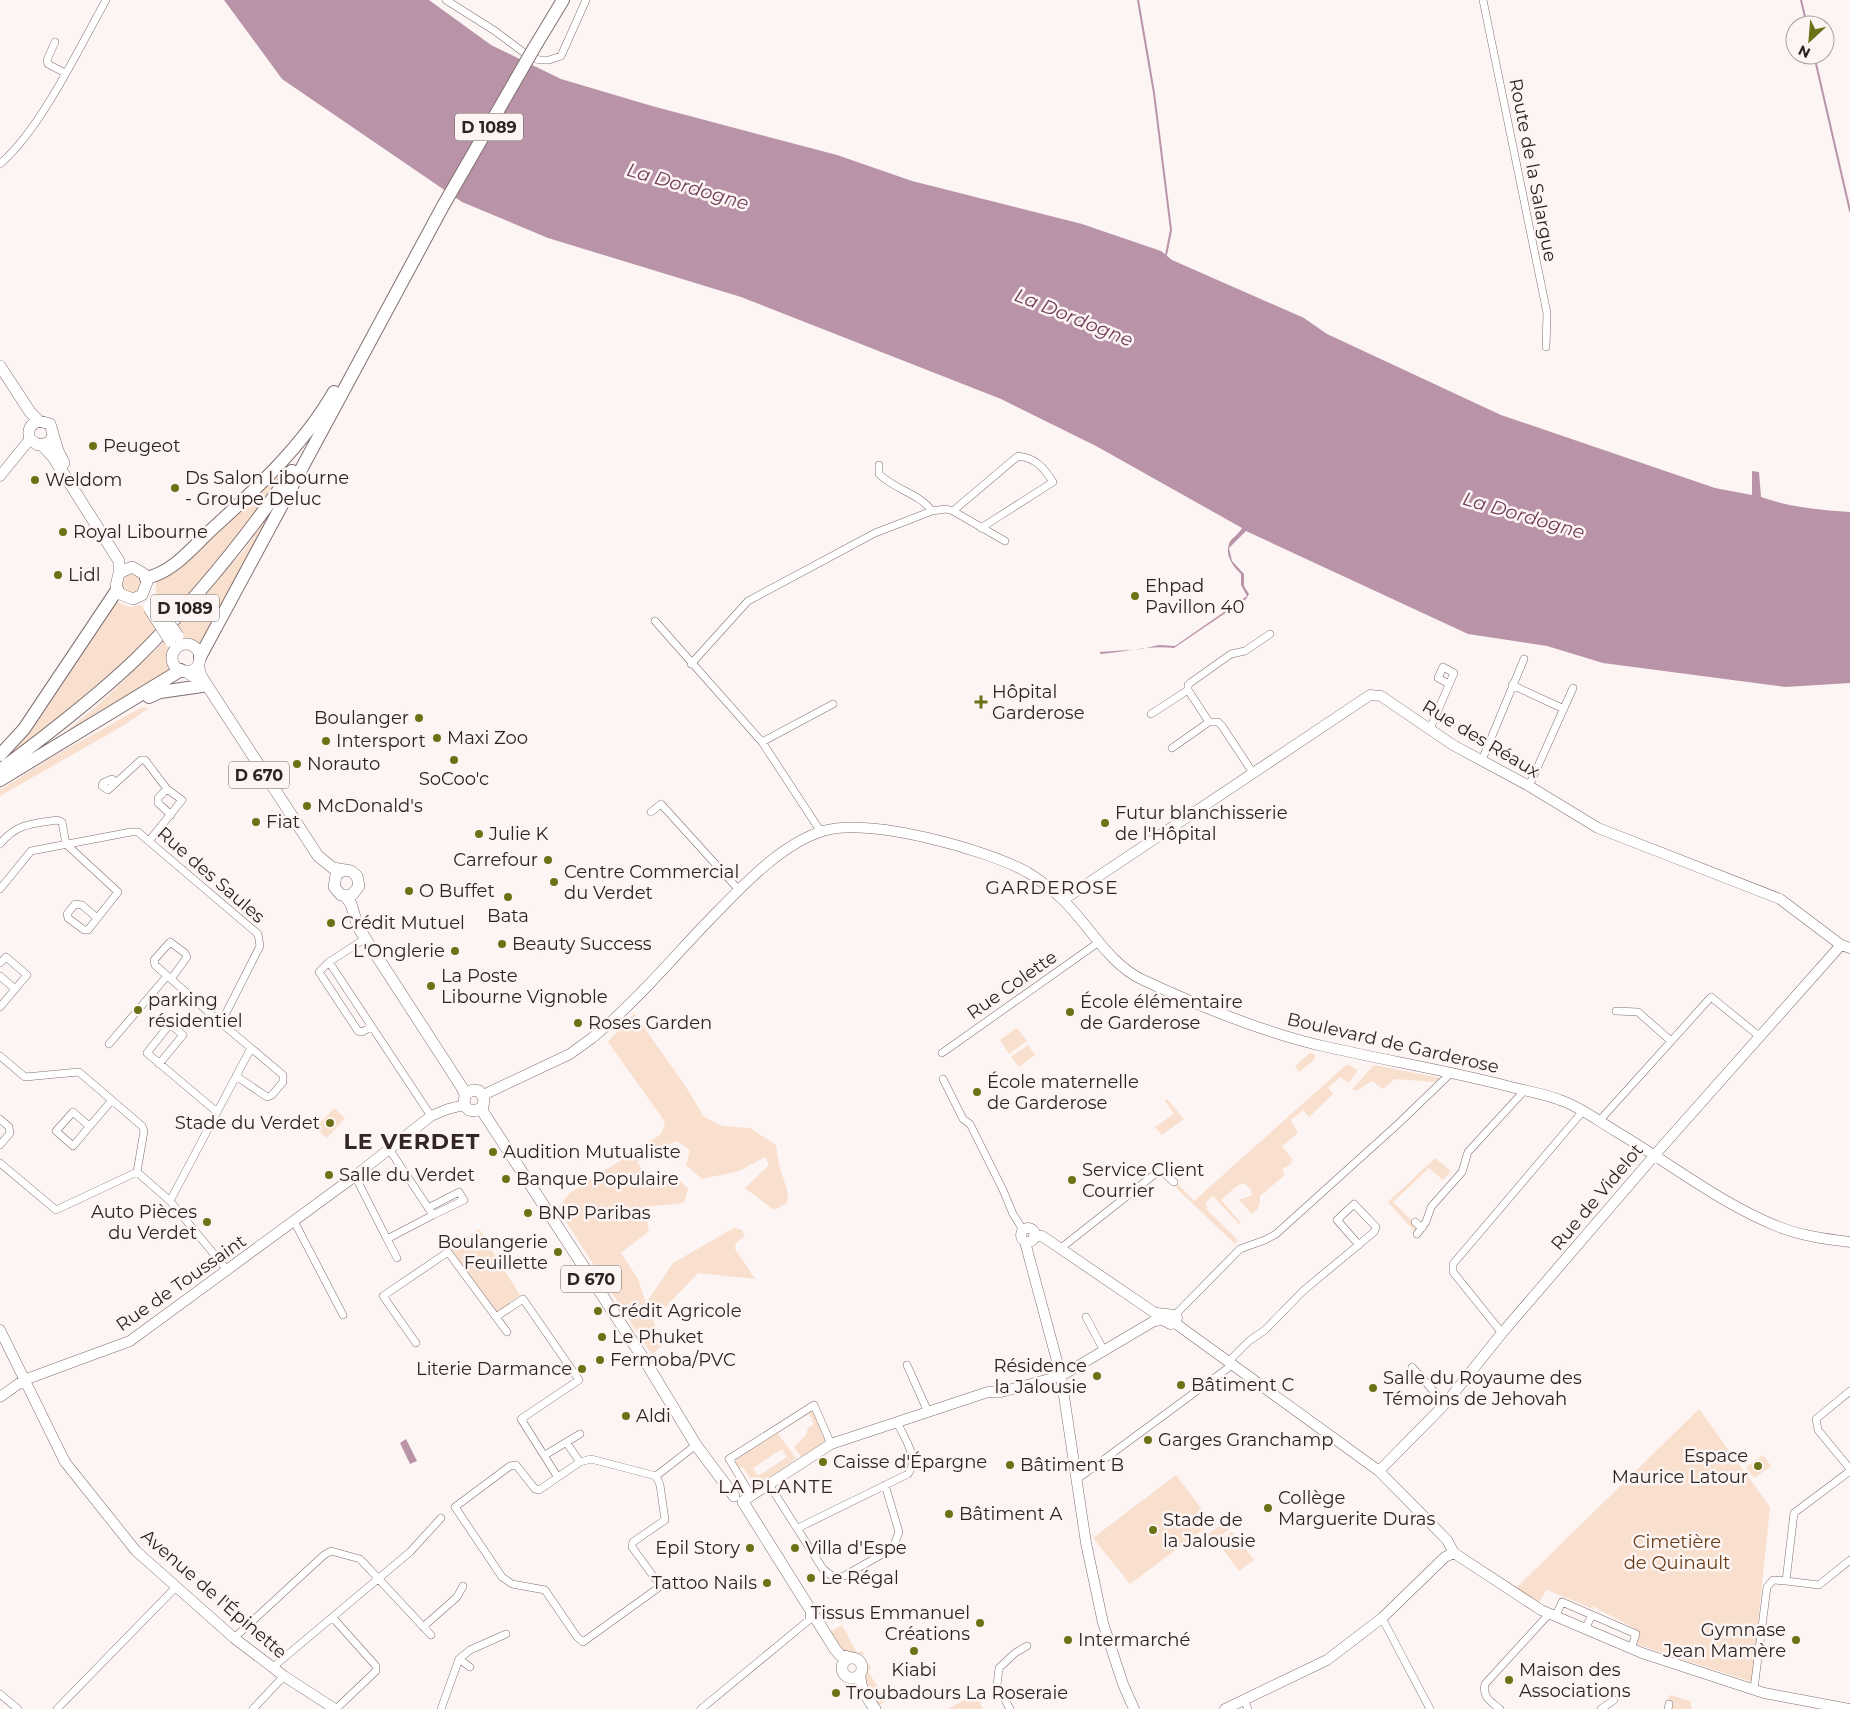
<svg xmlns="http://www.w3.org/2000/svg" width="1850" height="1709" font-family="Montserrat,sans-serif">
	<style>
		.green { fill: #f9e0ce; fill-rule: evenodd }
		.water { fill: #b994a8 }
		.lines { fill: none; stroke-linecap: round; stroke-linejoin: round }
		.stream { stroke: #b994a8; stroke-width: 2 }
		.street-casing { stroke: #81706f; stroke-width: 8 }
		.secondary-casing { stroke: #81706f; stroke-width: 11 }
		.primary-casing { stroke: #81706f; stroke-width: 12 }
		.highway-casing { stroke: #81706f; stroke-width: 14 }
		.street { stroke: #fff; stroke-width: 7 }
		.secondary { stroke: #fff; stroke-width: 10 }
		.primary { stroke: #fff; stroke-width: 11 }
		.highway { stroke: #fff; stroke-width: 12 }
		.primary-bridge-casing { stroke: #81706f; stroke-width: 12; stroke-linecap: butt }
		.highway-bridge-casing { stroke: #81706f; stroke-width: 14; stroke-linecap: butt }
		.primary-bridge { stroke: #fff; stroke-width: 11 }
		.highway-bridge { stroke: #fff; stroke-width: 12 }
		.poi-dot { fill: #6d7116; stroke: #fdf4f4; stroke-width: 2 }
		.labels { text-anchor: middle; stroke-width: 5; stroke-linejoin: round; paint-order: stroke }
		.shield { fill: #fdf4f4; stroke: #6b6362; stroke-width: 1 }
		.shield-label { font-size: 16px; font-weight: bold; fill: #2c2524 }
		.street-label { font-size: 18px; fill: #2c2524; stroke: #fdf4f4 }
		.poi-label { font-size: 18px; fill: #2c2524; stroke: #fdf4f4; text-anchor: start }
		.park-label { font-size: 18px; fill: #6a3d17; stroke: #fdf4f4 }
		.water-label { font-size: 19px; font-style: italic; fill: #713e5c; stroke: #fdf4f4 }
		.neighbourhood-label { font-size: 19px; letter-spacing: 1px; fill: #352626; stroke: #fdf4f4 }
		.district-label { font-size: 22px; font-weight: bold; letter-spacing: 1px; fill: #352626; stroke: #fdf4f4 }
	</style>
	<rect width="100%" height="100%" fill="#fdf4f4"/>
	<!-- green -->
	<path class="green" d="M304,442L246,526L171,616L156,597V578Z
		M284,493L202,648L183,637L177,627L244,550Z
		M131,573L140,577L143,586L135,594L123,591L121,582L122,577Z
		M111,600L130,607L140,605L145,608L157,630L142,646L9,759L6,755Z
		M164,642L170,649L167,659L170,671L56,740L100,703Z
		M142,707L149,708L126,724L0,796V790L56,755Z
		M634,1013L686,1087L704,1117L722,1126L750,1128L776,1145L779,1165L788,1193L787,1203L774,1210L745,1188L769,1165L765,1157L739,1171L702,1179L686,1165L690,1150L676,1141L637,1162L652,1182L673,1173L688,1189L684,1203L644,1207L649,1231L621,1253L638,1279L646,1303L673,1263L734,1228L742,1230L745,1236L736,1243L735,1249L755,1279L698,1273L653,1320L662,1345L652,1355L557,1208L570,1193L661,1134L665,1122L608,1042Z
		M1017,1028L1027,1041L1009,1054L1000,1040Z
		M1028,1045L1035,1055L1019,1067L1011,1057Z
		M1310,1053L1315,1055V1059L1299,1072L1295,1066Z
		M1347,1064L1358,1070L1349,1083L1340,1077L1328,1088L1333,1094L1309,1117L1303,1110L1291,1120L1298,1133L1282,1146L1292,1159L1291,1164L1282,1169L1285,1175L1260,1196C1260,1205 1259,1209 1252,1214L1239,1200L1252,1195L1251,1189L1243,1183L1237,1186L1221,1200L1241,1223L1239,1224L1213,1196L1205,1203L1208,1207L1206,1209L1238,1240L1235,1244L1175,1187L1178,1184L1194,1201Z
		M1374,1065L1440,1078L1435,1082L1395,1079L1383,1089L1372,1081L1356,1091L1352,1089Z
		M1167,1099L1184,1119L1162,1135L1155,1127L1174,1114L1165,1101Z
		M334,1108L345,1118L327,1138L315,1128Z
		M1435,1158L1451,1171L1443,1180L1429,1168L1393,1202L1416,1225L1417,1229L1415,1232L1388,1202Z
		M479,1229L520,1295L497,1312L451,1249Z
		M1699,1409L1770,1507L1752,1682L1636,1644L1639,1634L1634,1628L1592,1606L1593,1609L1547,1590L1548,1587L1539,1603L1515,1589Z
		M811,1410L814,1411L826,1438L825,1442L802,1458L794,1447L806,1435L808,1428L814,1424L809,1414L778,1433L796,1459L754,1488L751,1485L754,1483L743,1468L737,1467L735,1457ZM782,1449L787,1457L758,1476L753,1468Z
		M1763,1455L1771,1466L1754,1478L1746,1467Z
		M1176,1475L1212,1523L1130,1584L1093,1538Z
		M1225,1522L1230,1529L1213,1541L1208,1534Z
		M1232,1531L1254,1560L1239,1571L1217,1542Z
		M842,1625L857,1653L862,1651L864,1655L843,1652L830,1632Z
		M869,1663L871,1668L868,1671L886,1701L879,1705L863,1681Z
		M975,1694L983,1709H948Z
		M1670,1695L1690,1701L1692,1709H1670L1672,1702L1667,1700Z"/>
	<!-- water -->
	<path class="water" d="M224,0H429L491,45L561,79L652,106L837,155L912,181L1082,224L1161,251L1172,260L1304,318L1327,334L1501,415L1715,488L1752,495V471L1759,472L1761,497C1789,507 1820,510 1850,512V683L1785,687L1603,663L1547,646L1468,634L1246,531L1229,548L1232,561L1244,574V586L1249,594L1246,599L1174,648C1150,645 1125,652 1100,654V652L1142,649L1159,645L1175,646L1247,596L1241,585V574C1233,566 1225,556 1229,544C1230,539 1239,534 1242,528L1096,446L1001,399L741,297L548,238L462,202L282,79Z
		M406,1439L417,1461L410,1464L400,1443Z"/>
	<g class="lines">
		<!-- stream -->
		<path class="stream" d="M1138,0L1154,93L1171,230L1166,255
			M1801,0L1807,25
			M1814,55L1850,211"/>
		<!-- street casing -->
		<g class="street-casing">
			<path id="street" d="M446,0L495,31L523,52L539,60H549L561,56L586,0
				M1483,0L1547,313L1546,347
				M55,42L47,60L48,64L65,73
				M0,164C41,129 79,48 106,0
				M932,511L946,509L953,511L1005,541
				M953,511L1018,456C1036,458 1044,468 1053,482L981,528
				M655,621L762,742L821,832
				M691,664L748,601L875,533L932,511C919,493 895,490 879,474V465
				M1512,685L1564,709
				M1188,690V685L1190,683L1231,654L1245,651L1270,634
				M1151,714L1188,690L1209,722H1218L1222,726L1253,773
				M1430,729L1454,673L1443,667L1438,678L1449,684
				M762,742L833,704
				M1172,748L1209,722
				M1482,760L1524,659
				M116,782L112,779L103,783L102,786L108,790L141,760H145L167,789L182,800L149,841
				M1529,786L1573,688
				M167,789L158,798V803L171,815
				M651,812L661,804L739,890
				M0,844C17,823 32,824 57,820L62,822L66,844L118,892L88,930H84L68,918L67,914L75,904L82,905L97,918
				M0,889L31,851L131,832H138L258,934L260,946L221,1023L251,1048L170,1201
				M366,938L329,962L319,972L358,1031L362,1032L371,1027
				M329,962L431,1116
				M0,963L6,957L27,975L0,1007
				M0,976L15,989
				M171,979L187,957L185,953L170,942L154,960L155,965L221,1023
				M1616,1011L1638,1012L1671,1041
				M109,1044L167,976
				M942,1053L1099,942
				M0,1056L25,1077L79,1072L142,1126L144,1131L137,1172L170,1201L228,1271
				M159,1064L183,1035L170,1024L147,1053L217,1112
				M236,1076L267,1097L272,1095L283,1082V1075L251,1048
				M943,1079L963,1119L970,1124L1003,1190L1013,1214L1023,1230
				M0,1119L9,1127L10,1133L0,1145
				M1600,1120L1711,997L1759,1036
				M89,1126L73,1112L56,1131L73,1146L112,1100
				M0,1163L56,1210L137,1172
				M355,1176L387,1239L433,1215L389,1149
				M428,1208L459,1192L464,1200L433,1215
				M294,1221L343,1315
				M1415,1222L1422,1228
				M1417,1234L1426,1222L1431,1207L1462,1172L1468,1152L1525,1090
				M387,1239L397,1258
				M1061,1248L1160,1170L1174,1182
				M1175,1315L1240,1249L1265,1240L1276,1234L1398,1124L1452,1072
				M496,1317L523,1299L579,1380L521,1419L557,1476
				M1086,1317L1104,1351
				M1502,1333L1453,1272V1264L1583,1111
				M416,1343L383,1296L448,1252L507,1332
				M1228,1362L1249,1341L1265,1330L1303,1291L1374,1232L1376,1227L1354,1204L1337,1220L1359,1245
				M907,1365L928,1412
				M1412,1367L1445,1404
				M1850,1391L1816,1419L1818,1430L1850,1469
				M566,1442L580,1462
				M545,1455L580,1434
				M656,1476L660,1485L665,1520L633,1542L632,1547L659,1584L658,1588L583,1642L577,1637L545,1590L512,1584L502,1577L455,1507L510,1466L516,1465L535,1489L539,1490L580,1462L591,1459L656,1476L696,1445
				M1076,1480L1232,1365
				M768,1483L823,1569L832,1576H844L893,1548L899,1532L885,1485
				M751,1495L729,1459L814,1405L831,1444
				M798,1528L908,1474C920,1458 904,1438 897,1422
				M1786,1581L1819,1585L1850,1560
				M1555,1617L1562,1602L1636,1634L1631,1649
				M333,1618L376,1666V1671L336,1709
				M1382,1618L1430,1709
				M423,1627L457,1597L463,1586
				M1585,1629L1592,1615
				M234,1638L324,1555L331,1551L360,1559L431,1635
				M459,1659L470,1667
				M273,1667L410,1552L441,1518
				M1754,1689L1767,1587L1773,1580L1786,1581L1794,1513L1850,1471
				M0,1694L18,1709
				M1244,1700L1248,1709
				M57,1709L176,1587
				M253,1709L284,1676
				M441,1709L459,1659L470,1650L506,1634
				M701,1709L809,1620L810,1610
				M1010,1709L997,1685L999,1668L1015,1653L1027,1646
				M1500,1709C1491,1702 1482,1697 1485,1684L1549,1614
				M1601,1709L1614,1700
				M1668,1709L1669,1704"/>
		</g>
		<!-- secondary casing -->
		<g class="secondary-casing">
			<path id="secondary" d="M0,476L30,439
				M1063,900L1370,695L1381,696L1453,745L1529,786L1598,828L1780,899L1841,945L1850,948
				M483,1095L570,1054L592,1038C639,1000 678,951 720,909C748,880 784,843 823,831C869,817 985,849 1027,872C1039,879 1051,889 1061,898C1089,924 1107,963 1143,980C1201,1007 1264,1033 1327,1047C1388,1061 1450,1071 1511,1087C1527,1091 1545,1094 1560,1100C1581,1107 1598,1121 1617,1132C1671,1164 1721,1204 1779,1227C1802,1236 1826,1239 1850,1242
				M1021 1235a7 7 0 1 1 14 0a7 7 0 1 1-14 0Z
				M1034,1236H1042L1155,1313
				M1025,1242L1061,1376L1086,1543L1103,1623L1123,1684L1134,1709
				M1157,1313L1175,1315L1177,1318L1175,1323
				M0,1330L65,1462L136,1551L234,1638L284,1676L335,1709
				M0,1397L24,1380L130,1341L355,1176L431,1116L448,1109L464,1105
				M1379,1471L1445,1404L1502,1333L1660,1149L1841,945
				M743,1501L831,1444L988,1392H1001L1061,1376L1154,1321L1163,1320L1170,1324L1175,1323L1379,1471L1447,1540L1454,1553
				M1454,1553L1541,1610L1642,1653L1764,1693L1849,1709
				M1225,1709L1327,1660L1382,1618L1445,1557L1454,1553"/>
		</g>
		<!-- primary casing -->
		<g class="primary-casing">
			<path id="primary" d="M0,366L30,412L39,421
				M53,436L49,443L38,445L30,439C27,430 30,424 39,421L50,424L58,451L64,463
				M42,445L53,457L119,561V573L116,586L120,594L133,599L142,595L147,582L144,574L132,567L119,573
				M172 658a14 14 0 1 1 28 0a14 14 0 1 1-28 0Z
				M198,665L201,676L318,856L333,868L351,871L357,876L359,886L352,895H341L334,887L336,875L342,871
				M185,671L196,678L202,686
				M345,896L351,904L358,927L461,1086L465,1094L464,1105L469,1110L475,1111L483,1107L484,1098L479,1091L473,1090L465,1094
				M481,1109L647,1364L696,1445L734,1496
				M743,1502L835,1649L840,1655L853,1658
				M842 1668a10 10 0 1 1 20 0a10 10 0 1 1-20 0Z
				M860,1674C859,1688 867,1697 875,1709"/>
		</g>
		<!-- highway casing -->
		<g class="highway-casing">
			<path id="highway" d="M534,48L563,0
				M146,578C173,572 191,549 210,531C255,490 303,446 334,392
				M200,657L443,206
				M149,697L160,692L202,686
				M0,755L24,729L117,590
				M0,770C47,735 94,699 136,659C194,602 246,538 292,471
				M0,780L181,670"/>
		</g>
		<!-- street -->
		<use href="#street" class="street"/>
		<!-- secondary -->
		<use href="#secondary" class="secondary"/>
		<!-- primary -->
		<use href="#primary" class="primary"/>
		<!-- highway -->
		<use href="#highway" class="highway"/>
		<!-- primary-bridge casing -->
		<g class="primary-bridge-casing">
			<path id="primary-bridge" d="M154,602L178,636
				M149,608L170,641"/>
		</g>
		<!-- highway-bridge casing -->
		<g class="highway-bridge-casing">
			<path id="highway-bridge" d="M443,206L534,48"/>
		</g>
		<!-- primary-bridge -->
		<use href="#primary-bridge" class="primary-bridge"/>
		<!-- highway-bridge -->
		<use href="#highway-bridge" class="highway-bridge"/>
	</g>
	<!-- markers -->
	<g class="poi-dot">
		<circle cx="93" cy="446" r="5"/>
		<circle cx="35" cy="480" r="5"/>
		<circle cx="175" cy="488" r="5"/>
		<circle cx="63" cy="532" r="5"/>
		<circle cx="58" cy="575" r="5"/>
		<circle cx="1135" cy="596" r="5"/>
		<path d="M978.5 694.5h5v5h5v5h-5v5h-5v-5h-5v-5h5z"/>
		<circle cx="419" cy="718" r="5"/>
		<circle cx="437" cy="738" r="5"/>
		<circle cx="326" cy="741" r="5"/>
		<circle cx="454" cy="760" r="5"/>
		<circle cx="297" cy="764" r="5"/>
		<circle cx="307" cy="806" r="5"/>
		<circle cx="256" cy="822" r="5"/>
		<circle cx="1105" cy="823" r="5"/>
		<circle cx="479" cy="834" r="5"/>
		<circle cx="548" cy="860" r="5"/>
		<circle cx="554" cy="882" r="5"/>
		<circle cx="409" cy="891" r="5"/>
		<circle cx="508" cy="897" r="5"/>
		<circle cx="331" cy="923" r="5"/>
		<circle cx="502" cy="944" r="5"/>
		<circle cx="455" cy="951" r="5"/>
		<circle cx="431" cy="986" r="5"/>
		<circle cx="138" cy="1010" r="5"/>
		<circle cx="1070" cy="1012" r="5"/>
		<circle cx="578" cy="1023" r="5"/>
		<circle cx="977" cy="1092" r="5"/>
		<circle cx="330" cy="1123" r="5"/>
		<circle cx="493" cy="1152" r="5"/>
		<circle cx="329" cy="1175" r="5"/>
		<circle cx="506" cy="1179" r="5"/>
		<circle cx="1072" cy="1180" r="5"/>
		<circle cx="528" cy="1213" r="5"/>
		<circle cx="207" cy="1222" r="5"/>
		<circle cx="558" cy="1252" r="5"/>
		<circle cx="598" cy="1311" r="5"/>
		<circle cx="602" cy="1337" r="5"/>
		<circle cx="600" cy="1360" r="5"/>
		<circle cx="582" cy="1369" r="5"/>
		<circle cx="1097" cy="1376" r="5"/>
		<circle cx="1181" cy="1385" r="5"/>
		<circle cx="1373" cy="1388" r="5"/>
		<circle cx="626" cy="1416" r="5"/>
		<circle cx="1148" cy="1440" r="5"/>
		<circle cx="823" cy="1462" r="5"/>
		<circle cx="1010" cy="1465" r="5"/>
		<circle cx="1758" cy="1466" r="5"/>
		<circle cx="1268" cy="1508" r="5"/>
		<circle cx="949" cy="1514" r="5"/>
		<circle cx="1153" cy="1530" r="5"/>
		<circle cx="750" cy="1548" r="5"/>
		<circle cx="795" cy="1548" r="5"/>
		<circle cx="811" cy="1578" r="5"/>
		<circle cx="767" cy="1583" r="5"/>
		<circle cx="980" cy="1623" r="5"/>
		<circle cx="1068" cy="1640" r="5"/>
		<circle cx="1796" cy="1640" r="5"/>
		<circle cx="914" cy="1651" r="5"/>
		<circle cx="1509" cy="1680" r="5"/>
		<circle cx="836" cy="1693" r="5"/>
	</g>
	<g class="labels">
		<!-- shield labels -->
		<g class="shield">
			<rect x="455" y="113.5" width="68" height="27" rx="4"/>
			<rect x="151" y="594.5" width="68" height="27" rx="4"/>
			<rect x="229" y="761.5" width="60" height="27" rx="4"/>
			<rect x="561" y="1265.5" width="60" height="27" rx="4"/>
		</g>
		<g class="shield-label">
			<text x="489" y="133">D 1089</text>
			<text x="185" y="614">D 1089</text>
			<text x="259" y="781">D 670</text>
			<text x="591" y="1285">D 670</text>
		</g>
		<!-- street labels -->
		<g class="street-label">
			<text transform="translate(1533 170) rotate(79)" y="6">Route de la Salargue</text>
			<text transform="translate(1481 739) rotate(31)" y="6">Rue des Réaux</text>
			<text transform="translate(211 875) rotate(41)" y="6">Rue des Saules</text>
			<text transform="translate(1012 985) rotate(-35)" y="6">Rue Colette</text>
			<text transform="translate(1393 1043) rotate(13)" y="6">Boulevard de Garderose</text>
			<text transform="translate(1597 1197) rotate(-50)" y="6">Rue de Videlot</text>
			<text transform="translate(181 1283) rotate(-35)" y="6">Rue de Toussaint</text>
			<text transform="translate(214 1594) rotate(41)" y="6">Avenue de l'Épinette</text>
		</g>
		<!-- poi labels -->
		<g class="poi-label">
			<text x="103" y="452">Peugeot</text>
			<text x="185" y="484">Ds Salon Libourne<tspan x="185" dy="21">- Groupe Deluc</tspan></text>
			<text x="45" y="486">Weldom</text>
			<text x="73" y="538">Royal Libourne</text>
			<text x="68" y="581">Lidl</text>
			<text x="1145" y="592">Ehpad<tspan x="1145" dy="21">Pavillon 40</tspan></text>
			<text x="992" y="698">Hôpital<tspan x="992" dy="21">Garderose</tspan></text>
			<text x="409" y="724" text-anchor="end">Boulanger</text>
			<text x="447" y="744">Maxi Zoo</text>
			<text x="336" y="747">Intersport</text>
			<text x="307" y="770">Norauto</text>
			<text x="454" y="785" text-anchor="middle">SoCoo'c</text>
			<text x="317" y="812">McDonald's</text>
			<text x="1115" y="819">Futur blanchisserie<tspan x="1115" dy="21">de l'Hôpital</tspan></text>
			<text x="266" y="828">Fiat</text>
			<text x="489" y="840">Julie K</text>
			<text x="538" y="866" text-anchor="end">Carrefour</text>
			<text x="564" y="878">Centre Commercial<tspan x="564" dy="21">du Verdet</tspan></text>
			<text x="419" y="897">O Buffet</text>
			<text x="508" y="922" text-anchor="middle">Bata</text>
			<text x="341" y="929">Crédit Mutuel</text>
			<text x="512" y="950">Beauty Success</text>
			<text x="445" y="957" text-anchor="end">L'Onglerie</text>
			<text x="441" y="982">La Poste<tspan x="441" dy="21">Libourne Vignoble</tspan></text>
			<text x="148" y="1006">parking<tspan x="148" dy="21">résidentiel</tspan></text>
			<text x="1080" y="1008">École élémentaire<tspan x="1080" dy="21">de Garderose</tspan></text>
			<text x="588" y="1029">Roses Garden</text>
			<text x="987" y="1088">École maternelle<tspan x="987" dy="21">de Garderose</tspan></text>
			<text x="320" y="1129" text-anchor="end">Stade du Verdet</text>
			<text x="503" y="1158">Audition Mutualiste</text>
			<text x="1082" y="1176">Service Client<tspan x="1082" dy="21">Courrier</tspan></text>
			<text x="339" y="1181">Salle du Verdet</text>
			<text x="516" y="1185">Banque Populaire</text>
			<text x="197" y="1218" text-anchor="end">Auto Pièces<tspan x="197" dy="21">du Verdet</tspan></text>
			<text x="538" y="1219">BNP Paribas</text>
			<text x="548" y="1248" text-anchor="end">Boulangerie<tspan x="548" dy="21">Feuillette</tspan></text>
			<text x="608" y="1317">Crédit Agricole</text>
			<text x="612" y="1343">Le Phuket</text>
			<text x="610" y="1366">Fermoba/PVC</text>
			<text x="1087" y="1372" text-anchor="end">Résidence<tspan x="1087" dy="21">la Jalousie</tspan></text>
			<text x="572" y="1375" text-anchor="end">Literie Darmance</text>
			<text x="1383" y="1384">Salle du Royaume des<tspan x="1383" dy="21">Témoins de Jehovah</tspan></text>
			<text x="1191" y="1391">Bâtiment C</text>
			<text x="636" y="1422">Aldi</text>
			<text x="1158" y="1446">Garges Granchamp</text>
			<text x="1748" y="1462" text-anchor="end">Espace<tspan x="1748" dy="21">Maurice Latour</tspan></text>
			<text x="833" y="1468">Caisse d'Épargne</text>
			<text x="1020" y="1471">Bâtiment B</text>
			<text x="1278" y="1504">Collège<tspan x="1278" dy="21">Marguerite Duras</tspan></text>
			<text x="959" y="1520">Bâtiment A</text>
			<text x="1163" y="1526">Stade de<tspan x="1163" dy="21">la Jalousie</tspan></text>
			<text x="740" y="1554" text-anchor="end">Epil Story</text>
			<text x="805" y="1554">Villa d'Espe</text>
			<text x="821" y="1584">Le Régal</text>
			<text x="757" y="1589" text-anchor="end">Tattoo Nails</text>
			<text x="970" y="1619" text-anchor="end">Tissus Emmanuel<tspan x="970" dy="21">Créations</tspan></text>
			<text x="1786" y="1636" text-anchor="end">Gymnase<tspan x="1786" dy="21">Jean Mamère</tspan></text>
			<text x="1078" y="1646">Intermarché</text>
			<text x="914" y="1676" text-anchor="middle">Kiabi</text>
			<text x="1519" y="1676">Maison des<tspan x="1519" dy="21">Associations</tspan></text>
			<text x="846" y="1699">Troubadours La Roseraie</text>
		</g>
		<!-- park labels -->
		<g class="park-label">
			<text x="1677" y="1548">Cimetière<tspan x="1677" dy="21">de Quinault</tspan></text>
		</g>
		<!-- water labels -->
		<g class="water-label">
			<text transform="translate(688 186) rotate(16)" y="7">La Dordogne</text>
			<text transform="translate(1074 317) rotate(22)" y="7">La Dordogne</text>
			<text transform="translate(1524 515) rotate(16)" y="7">La Dordogne</text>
		</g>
		<!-- neighbourhood labels -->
		<g class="neighbourhood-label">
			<text x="1052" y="894">GARDEROSE</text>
			<text x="776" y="1493">LA PLANTE</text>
		</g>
		<!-- district labels -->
		<g class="district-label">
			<text x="412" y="1149">LE VERDET</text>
		</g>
	</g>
	<!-- north arrow -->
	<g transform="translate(1810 40) rotate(206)"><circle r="24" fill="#fdf4f4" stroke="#a9a1a1"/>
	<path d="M0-4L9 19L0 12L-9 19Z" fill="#6d7116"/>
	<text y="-8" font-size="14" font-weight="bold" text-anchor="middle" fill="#2c2524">N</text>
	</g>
</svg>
